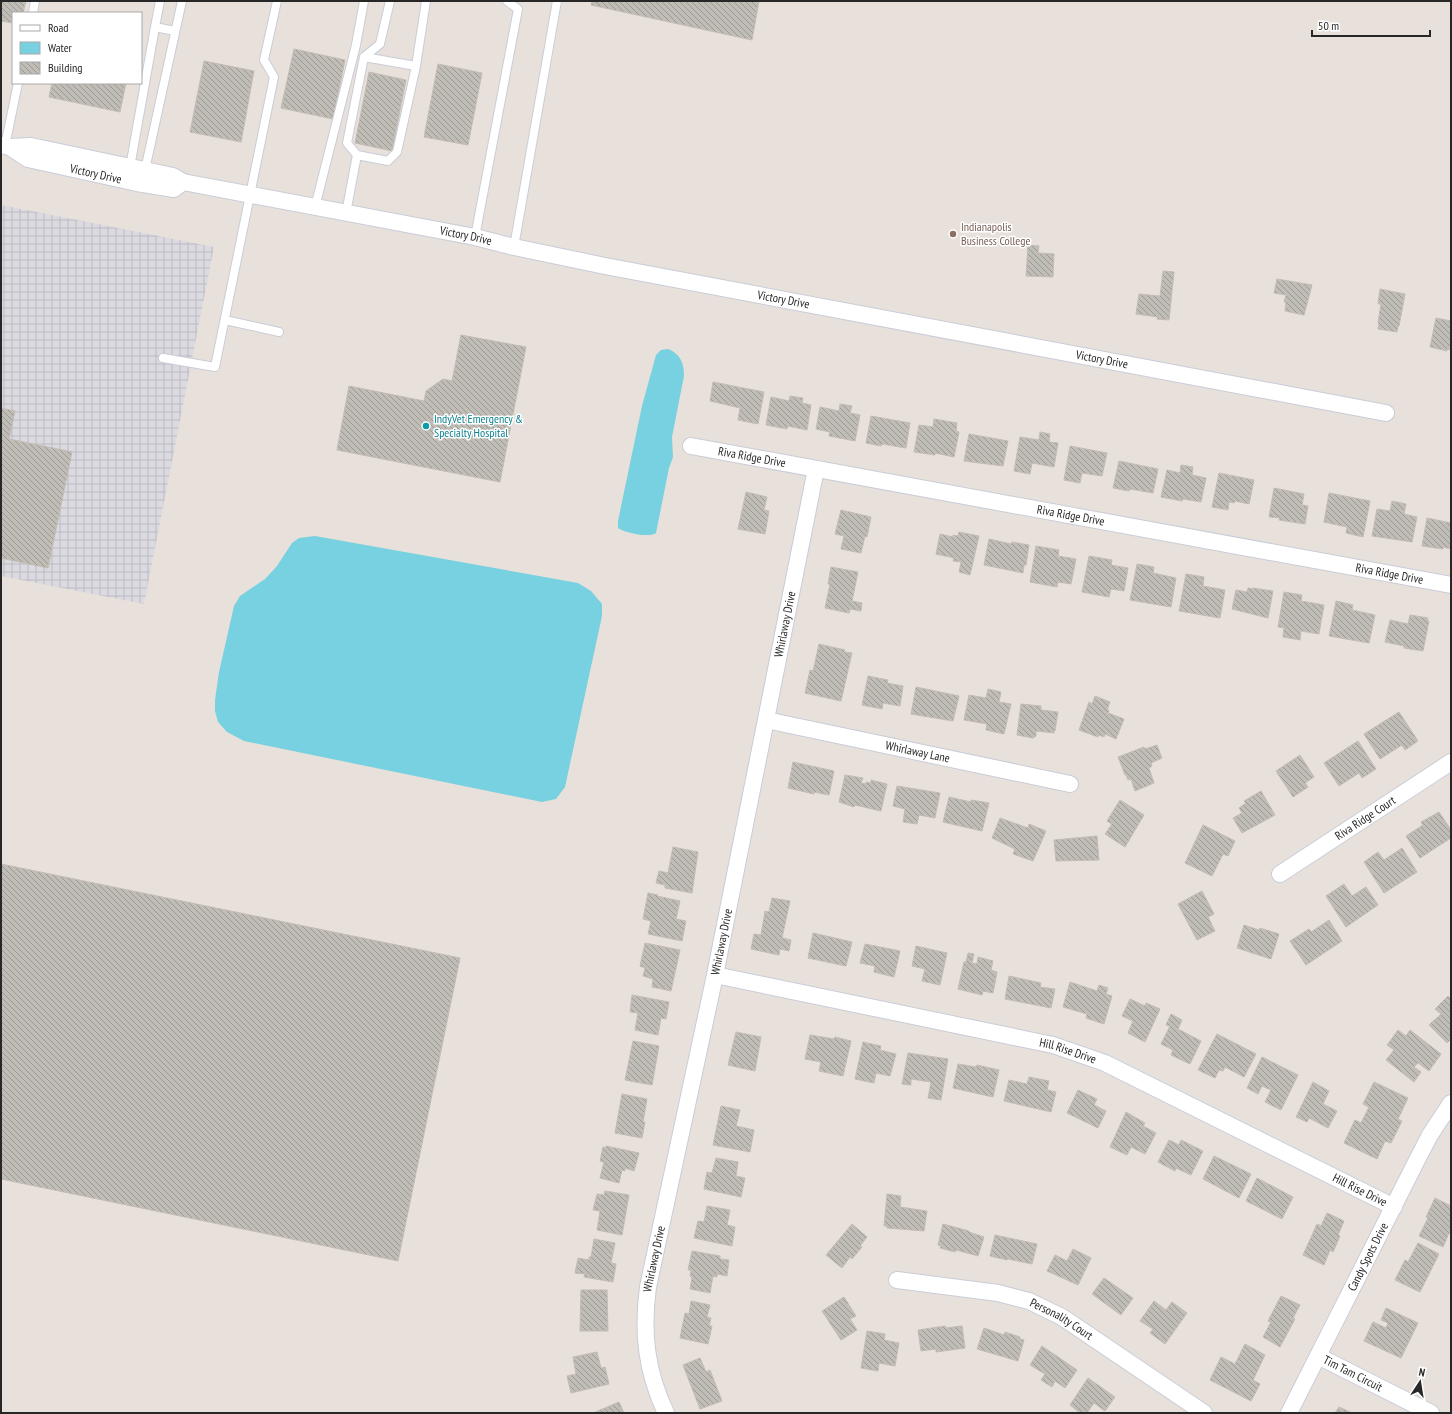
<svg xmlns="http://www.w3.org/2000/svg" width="1452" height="1414" font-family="'PT Sans Narrow',sans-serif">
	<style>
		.industrial { fill: url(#industrial-grid) }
		.water { fill: #78d1e0 }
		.building { fill: url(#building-back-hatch); stroke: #c3bcb4 }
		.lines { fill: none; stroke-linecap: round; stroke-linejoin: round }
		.lane-casing { stroke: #c9cdd8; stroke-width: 10 }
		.street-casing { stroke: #c9cdd8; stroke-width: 18 }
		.lane { stroke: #fff; stroke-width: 8 }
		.street { stroke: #fff; stroke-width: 16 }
		.education-dot { fill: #8d6e63; stroke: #fff; stroke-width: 1.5 }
		.culture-dot { fill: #0f9aa8; stroke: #fff; stroke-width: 1.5 }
		.labels { text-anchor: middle; stroke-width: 3; stroke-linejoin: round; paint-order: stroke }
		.street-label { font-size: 12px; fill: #272727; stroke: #fff }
		.education-label { font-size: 12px; fill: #785e54; stroke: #fff; text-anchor: start }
		.culture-label { font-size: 12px; fill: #0d838f; stroke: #fff; text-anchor: start }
	</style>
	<defs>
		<pattern id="industrial-grid" width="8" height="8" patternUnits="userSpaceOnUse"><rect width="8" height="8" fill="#dbdae1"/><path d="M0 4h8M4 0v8" fill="none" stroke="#bcbbc1"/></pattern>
		<pattern id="building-back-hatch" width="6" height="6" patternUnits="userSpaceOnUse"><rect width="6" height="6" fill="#c0bcb6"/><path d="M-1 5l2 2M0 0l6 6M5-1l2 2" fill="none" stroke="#9c9994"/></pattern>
	</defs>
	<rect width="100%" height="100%" fill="#e8e0da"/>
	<!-- industrial -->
	<path class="industrial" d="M1,205L214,247L144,604L1,576Z"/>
	<!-- water -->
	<path class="water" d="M668,349C681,354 684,364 684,376L672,437L673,457L669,468L656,533C650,538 624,533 618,528V521L642,406L656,355L661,350Z
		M315,536L578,583L591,591L602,604V616L565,787L556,799L542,802L244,741L227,732L218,722L215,711V700L219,672L234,606L240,596L265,579L277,566L292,543L299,538Z"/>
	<!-- building -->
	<path class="building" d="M1,1H26L23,13H13V23L1,21Z
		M592,1H759L752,40L591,5Z
		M294,49L345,60L333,119L281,108Z
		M204,61L254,71L241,142L190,132Z
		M438,64L482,73L468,145L424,137Z
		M369,72L406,80L392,151L355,143Z
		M52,83H126L120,112L49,97Z
		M1028,245L1039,246L1038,253L1054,254L1053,277L1026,276Z
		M1163,271L1174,272L1169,320L1157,319L1158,317L1136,314L1139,294L1160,296Z
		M1277,279L1312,285L1304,315L1285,311L1286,302H1284L1286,295L1274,293Z
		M1380,289L1405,294L1399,326H1398L1397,332L1378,329L1379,323H1378L1381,304H1378Z
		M1436,318L1451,321V350L1447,349V351L1430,347Z
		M461,335L526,347L500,482L337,450L349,386L424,401L426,391L443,379L452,381Z
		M713,382L764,392L758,424L738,420L740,408L710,401Z
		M790,396L803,398L802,403L811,405L807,430L788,426L787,429L766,425L771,397L789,401Z
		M840,404L852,406L850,413L860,415L855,441L829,436L830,432L816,429L820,407L839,411Z
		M1,408L15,411L9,439L72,452L48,568L1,558Z
		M871,416L910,423L906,448L882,444L881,446L866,443Z
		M934,419L957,423L956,431L959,432L954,457L935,453V455L914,452L919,425L933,427Z
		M1040,432L1050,434L1049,442L1058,443L1054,467L1032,463L1030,474L1014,471L1020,437L1039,440Z
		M969,434L1008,441L1003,466L964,461Z
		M1070,446L1107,453L1102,476L1082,473L1080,483L1064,480Z
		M1119,461L1158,469L1153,493L1130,489L1129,491L1113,488Z
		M1181,465L1193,467L1192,475L1206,478L1201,502L1183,499L1182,501L1161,497L1167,470L1180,473Z
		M1219,473L1254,480L1249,504L1235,501L1234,503L1229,502L1228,510L1212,507Z
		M1274,488L1304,494L1302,505L1308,506L1305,524L1279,520L1280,518L1269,517Z
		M746,492L767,497L764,510L769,511L765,534L738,529Z
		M1329,493L1370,501L1363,537L1346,533L1347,527L1324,522Z
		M1392,501L1406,504L1404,514L1417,517L1412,542L1372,536L1377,509L1390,511Z
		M841,510L871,517L867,537L865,536L861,553L841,549L844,536L835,534Z
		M1427,518L1451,523V549L1443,547V549L1422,546Z
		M959,532L979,536L970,575L959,572L961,562L953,561L954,558L936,554L940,534L953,537V535L958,536Z
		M989,539L1011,544L1012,542L1029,545L1026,565H1024L1023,573L984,565Z
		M1036,546L1059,550L1058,556L1076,559L1071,584L1058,582L1057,587L1030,582Z
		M1089,556L1112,560L1111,565L1128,568L1124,591L1111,589L1109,597L1082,592Z
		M1137,564L1154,567L1153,573L1176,578L1171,607L1130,600Z
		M831,567L858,572L852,601L862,603L861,611L850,609L849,613L825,608L830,584H828Z
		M1186,574L1204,577L1203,586L1225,590L1220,618L1179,611Z
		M1248,588L1253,589V588L1273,591L1268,618L1232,609L1236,590L1247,592Z
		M1284,592L1302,595L1301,601L1324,605L1319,634L1301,631L1300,640L1283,637L1284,628L1278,627Z
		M1336,601L1353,605L1352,610L1375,615L1369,643L1329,636Z
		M1410,615L1428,618L1427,620L1429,621L1423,651L1404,648V646L1385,642L1390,620L1408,624Z
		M819,644L845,650L844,652L852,653L841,701L805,693L810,670L813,671Z
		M868,676L888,680L887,683L903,686L900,706L883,703L882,709L862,705Z
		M916,687L959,696L953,721L911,714Z
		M988,689L1001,692L999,702L1011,704L1004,734L986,730L987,724L964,720L969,695L986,698Z
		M1095,696L1110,702L1107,710H1109L1108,713L1124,719L1116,739L1105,734L1104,737L1099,735L1098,737L1079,730L1089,702L1092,704Z
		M1021,704L1041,706V710L1058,712L1055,731H1054V733L1036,731V736L1033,738L1017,735Z
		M1399,712L1418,741L1405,750L1402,745L1380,759L1364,734Z
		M1358,741L1376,769L1362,778L1359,773L1339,786L1324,763Z
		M1157,745L1162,758L1151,763L1152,766L1149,768L1154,783L1135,791L1131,779L1128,780L1126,775H1125L1118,757L1144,747L1145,749Z
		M1300,755L1314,777L1305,783L1308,787L1293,797L1276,771Z
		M793,762L834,771L829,795L814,792V794L788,788Z
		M845,775L863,778L861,783L866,784V782L871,783V780L887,784L881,811L855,805L854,807L839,802Z
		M897,786L940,793L935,818L919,815L917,824L903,822L905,809L893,806Z
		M1261,791L1275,815L1242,833L1233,818L1242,813L1239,808L1246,803L1244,801Z
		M949,797L971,802V800L989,803L982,831L943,822Z
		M1120,800L1144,815L1125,847L1105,834L1112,824L1107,821Z
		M1439,812L1451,830V838L1420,858L1406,836L1423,825L1421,822Z
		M1000,818L1028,828L1029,824L1046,831L1033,861L1013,854L1015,849L992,838Z
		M1203,825L1235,841L1228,856L1223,854L1212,876L1185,863Z
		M1097,836L1099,860L1056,861L1054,840Z
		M673,847L698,852L692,893L665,888V885L656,883L659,871L668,873Z
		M1402,848L1417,872L1384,893L1364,862L1378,852L1384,860Z
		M1,864L460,958L398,1261L1,1179Z
		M1344,884L1352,896L1366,887L1378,905L1346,927L1326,896Z
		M1202,891L1214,914L1208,917L1215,931L1197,940L1178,904Z
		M648,893L658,895L657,896L680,901L676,919L686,921L682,941L648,934L651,921L643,919Z
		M772,898L790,901L782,938L791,940L789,951L780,949L779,955L751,949L754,934L761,935L765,911L769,912Z
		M1329,920L1342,941L1306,965L1290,941L1309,929L1311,932Z
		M1244,925L1259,930L1260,928L1279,934L1271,959L1237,948Z
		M813,933L852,942L846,966L808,958Z
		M645,943L680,950L671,991L652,987L653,979L643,976L645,968L640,966Z
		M865,944L900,951L894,977L874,972L875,966L860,963Z
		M916,946L947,953L940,985L922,981L925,969L912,966Z
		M968,953L974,954L972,963L977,964L978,957L993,961L991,970L997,972L993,993L983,991L982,995L958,989L964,962H966Z
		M1009,976L1041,983L1040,987L1055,989L1051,1008L1005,999Z
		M1070,982L1097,991L1099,985L1108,988L1106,994L1112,996L1104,1024L1086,1018L1087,1014L1063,1007Z
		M632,995L669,1002L666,1019L661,1018L658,1035L635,1030L638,1013L630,1012Z
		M1448,996L1451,999V1039L1447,1043L1429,1025L1441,1014L1435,1009Z
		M1130,999L1145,1006L1146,1003L1160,1009L1145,1042L1128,1033L1133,1021L1122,1016Z
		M1171,1014L1182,1020L1178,1029L1201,1041L1190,1064L1171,1055L1173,1050L1161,1044L1170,1026L1166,1025Z
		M1398,1030L1406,1036L1410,1030L1441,1054L1429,1071L1418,1063L1414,1067L1421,1072L1414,1082L1386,1060L1394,1050L1387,1045Z
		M736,1032L761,1037L755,1071L728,1065Z
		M1217,1034L1256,1054L1244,1077L1225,1067L1223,1071L1219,1070L1215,1078L1198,1070Z
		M810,1035L834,1039L835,1037L851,1041L843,1076L819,1071L821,1062L805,1059Z
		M633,1041L659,1046L652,1085L625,1080Z
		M863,1042L881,1046L880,1050L896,1054L890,1076L876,1073L874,1083L855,1079Z
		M908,1053L948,1059L941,1100L928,1098L931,1082L911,1079V1085L902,1084Z
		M1262,1057L1298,1075L1281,1110L1265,1102L1271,1090L1262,1086L1258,1094L1247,1088Z
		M958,1064L976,1067L977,1065L999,1070L993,1097L953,1088Z
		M1029,1077L1049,1081L1047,1090L1056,1092L1051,1112L1004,1101L1009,1080L1027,1084Z
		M1313,1082L1329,1091L1323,1104L1337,1111L1328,1128L1309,1118L1307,1122L1296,1117Z
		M1374,1082L1408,1098L1398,1119L1402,1121L1391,1143L1385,1141L1377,1159L1344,1143L1355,1120L1361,1123L1369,1107L1363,1104Z
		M1078,1090L1097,1099L1094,1105L1106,1111L1098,1128L1067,1113Z
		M622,1094L647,1099L643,1122H645L642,1138L615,1133Z
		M721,1106L740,1110L736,1126L754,1130L750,1152L713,1145Z
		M1126,1112L1145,1123L1143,1126L1156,1133L1145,1154L1131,1147L1127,1155L1110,1147Z
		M1169,1140L1179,1145L1181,1140L1203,1151L1191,1175L1176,1168L1175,1171L1158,1162Z
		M606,1146L639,1153L634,1171L625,1168V1171L622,1170L619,1183L600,1178L604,1162L600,1161L603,1147L606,1148Z
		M1214,1156L1251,1174L1239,1198L1203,1179Z
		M716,1158L738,1162L736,1176L745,1178L741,1197L704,1189L707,1172L712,1173Z
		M1257,1178L1293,1197L1282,1219L1246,1201Z
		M605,1191L629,1195L622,1235L597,1230L600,1211L593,1210L597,1194L604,1195Z
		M887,1194L901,1196L900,1207L927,1211L924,1231L887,1228V1226H884Z
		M1435,1198L1451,1206V1234L1449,1233L1443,1247L1419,1236L1428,1218L1426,1217Z
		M707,1206L730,1210L727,1225L735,1227L732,1246L694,1238L698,1221L704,1222Z
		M1327,1213L1344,1221L1338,1235L1340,1236L1333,1252L1330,1250L1324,1265L1303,1255L1317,1224L1321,1226Z
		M852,1224L867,1237L860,1246L862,1247L852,1259L850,1257L842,1268L826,1255Z
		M943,1224L969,1231V1232L984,1237L978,1256L956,1250L955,1252L940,1248L941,1246L938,1245Z
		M995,1235L1037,1244L1032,1264L1008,1259L1007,1260L990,1256Z
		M594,1239L615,1243L611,1263L616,1264L613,1282L584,1277L585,1274L575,1273L578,1258L589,1260V1257H591Z
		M1418,1243L1439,1254L1420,1292L1395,1280L1405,1260L1408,1262Z
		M1073,1249L1091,1258L1078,1285L1047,1271L1055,1255L1067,1261Z
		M692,1251L720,1256V1259L729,1260L727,1276L717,1274V1277L713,1276L710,1293L690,1289L692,1277L690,1276L691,1270H688Z
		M1104,1278L1133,1298L1121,1315L1092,1294Z
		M581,1290H607L608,1331H580Z
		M1281,1296L1300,1305L1293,1318L1295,1319L1280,1347L1263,1337L1271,1322L1268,1321Z
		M844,1297L856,1316L850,1319L857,1330L841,1340L822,1311Z
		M691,1301L710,1305L707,1317L711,1318L709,1326H712L708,1344L680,1338L685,1313L689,1314Z
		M1154,1301L1166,1310L1172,1302L1187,1313L1165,1344L1150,1333L1153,1329L1140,1321Z
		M1386,1308L1418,1323L1401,1358L1364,1341L1373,1322L1386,1328L1388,1323L1381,1320Z
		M945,1326L946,1328L962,1326L965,1348L936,1352V1349L921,1351L918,1330Z
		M984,1328L1004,1335L1005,1332L1020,1337V1339L1024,1340L1018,1361L977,1349Z
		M867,1331L885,1334L884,1340L899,1343L895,1366L879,1363L878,1371L861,1368Z
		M1245,1344L1265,1355L1253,1380L1260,1384L1251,1401L1210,1380L1221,1357L1235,1364Z
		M1042,1346L1077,1370L1065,1388L1055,1381L1052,1387L1041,1380L1045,1374L1030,1365Z
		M597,1352L601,1368L605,1367L609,1384L571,1393L567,1376L576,1374L573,1357Z
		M700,1358L706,1372L710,1370L722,1401L700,1409L683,1365Z
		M1088,1378L1115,1397L1105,1411L1094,1403L1087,1413H1080L1070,1405Z
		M619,1402L624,1413H593Z
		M1339,1407L1352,1413H1335Z"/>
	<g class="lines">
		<!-- lane casing -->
		<g class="lane-casing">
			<path id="lane" d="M33,13L35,1
				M155,27L160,1
				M364,57L380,44L390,1
				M416,66L426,1
				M5,146L18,83
				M130,167L155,27L175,31
				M145,170L182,1
				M315,207L356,45L364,1
				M346,213L357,155L347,143L364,57L416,66L397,152L388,161L357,155
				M475,237L518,9L507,1
				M514,247L557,1
				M225,320L279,332
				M163,358L215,367L274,77L264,60L277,1"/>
		</g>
		<!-- street casing -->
		<g class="street-casing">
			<g id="street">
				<path id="s1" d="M1,145L10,147L31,146L173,176L183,182L475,237L514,247L605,266L1386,413"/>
				<path id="s2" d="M10,147L28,159L137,183L174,189L183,182"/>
				<path id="s3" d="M691,446L1451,585"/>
				<path id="s4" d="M766,720L1070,784"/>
				<path id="s5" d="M1280,874L1451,762"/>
				<path id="s6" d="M715,975L1053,1045L1105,1063L1394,1207"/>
				<path id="s7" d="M897,1280L998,1293L1029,1301L1062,1317L1204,1413"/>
				<path id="s8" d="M1318,1356L1431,1413"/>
				<path id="s9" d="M666,1413C646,1371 642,1332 648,1287L715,975L816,469"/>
				<path id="s10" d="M1289,1413L1418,1158L1430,1135L1451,1103"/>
			</g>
		</g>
		<!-- lane -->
		<use href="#lane" class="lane"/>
		<!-- street -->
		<use href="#street" class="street"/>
	</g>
	<!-- markers -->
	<circle class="education-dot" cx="953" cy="234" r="4"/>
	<circle class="culture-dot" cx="426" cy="426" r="4"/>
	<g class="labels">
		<!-- street labels -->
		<g class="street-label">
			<text dy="4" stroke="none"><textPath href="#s2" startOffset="91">Victory Drive</textPath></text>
			<text dy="4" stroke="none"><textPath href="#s1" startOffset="475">Victory Drive</textPath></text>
			<text dy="4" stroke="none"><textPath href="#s1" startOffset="799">Victory Drive</textPath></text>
			<text dy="4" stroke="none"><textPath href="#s1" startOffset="1123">Victory Drive</textPath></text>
			<text dy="4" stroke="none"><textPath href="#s3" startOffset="62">Riva Ridge Drive</textPath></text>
			<text dy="4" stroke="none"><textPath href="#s3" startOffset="386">Riva Ridge Drive</textPath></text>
			<text dy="4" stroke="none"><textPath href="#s3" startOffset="710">Riva Ridge Drive</textPath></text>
			<text dy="4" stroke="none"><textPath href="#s9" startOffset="806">Whirlaway Drive</textPath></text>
			<text dy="4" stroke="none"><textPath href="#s4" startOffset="155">Whirlaway Lane</textPath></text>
			<text dy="4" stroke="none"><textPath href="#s5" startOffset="102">Riva Ridge Court</textPath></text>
			<text dy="4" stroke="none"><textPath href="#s9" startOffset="482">Whirlaway Drive</textPath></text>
			<text dy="4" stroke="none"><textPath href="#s6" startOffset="361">Hill Rise Drive</textPath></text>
			<text dy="4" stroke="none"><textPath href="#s6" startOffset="685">Hill Rise Drive</textPath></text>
			<text dy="4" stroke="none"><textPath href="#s10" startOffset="175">Candy Spots Drive</textPath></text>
			<text dy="4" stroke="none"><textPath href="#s9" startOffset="158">Whirlaway Drive</textPath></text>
			<text dy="4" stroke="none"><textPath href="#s7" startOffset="171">Personality Court</textPath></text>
			<text dy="4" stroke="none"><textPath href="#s8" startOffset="39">Tim Tam Circuit</textPath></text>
		</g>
		<!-- education labels -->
		<g class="education-label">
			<text x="961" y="231">Indianapolis<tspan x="961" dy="14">Business College</tspan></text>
		</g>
		<!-- culture labels -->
		<g class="culture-label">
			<text x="434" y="423">IndyVet Emergency &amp;<tspan x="434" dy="14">Specialty Hospital</tspan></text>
		</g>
	</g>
	<!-- border -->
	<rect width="1452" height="1414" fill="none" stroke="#272727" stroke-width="4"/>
	<!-- legend -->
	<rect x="12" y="12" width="130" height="72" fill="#ffffff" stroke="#a9a9a9"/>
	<rect x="20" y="25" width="20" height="6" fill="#ffffff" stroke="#a9a9a9"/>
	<text x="48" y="32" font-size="12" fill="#272727">Road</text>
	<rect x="20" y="42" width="20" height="12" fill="#78d1e0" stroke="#a9a9a9"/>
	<text x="48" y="52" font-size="12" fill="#272727">Water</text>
	<rect x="20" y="62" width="20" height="12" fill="url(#building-back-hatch)" stroke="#a9a9a9"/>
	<text x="48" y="72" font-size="12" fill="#272727">Building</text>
	<!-- north arrow -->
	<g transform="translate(1420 1382) rotate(12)" stroke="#ffffff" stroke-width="3" paint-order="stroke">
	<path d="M0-3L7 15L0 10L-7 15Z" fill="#272727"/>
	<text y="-6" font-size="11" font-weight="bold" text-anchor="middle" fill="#272727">N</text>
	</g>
	<!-- scale -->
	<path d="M1312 30v6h118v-6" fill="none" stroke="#272727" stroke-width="2"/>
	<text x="1318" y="30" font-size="12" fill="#272727" stroke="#ffffff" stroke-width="3" paint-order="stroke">50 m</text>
</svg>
